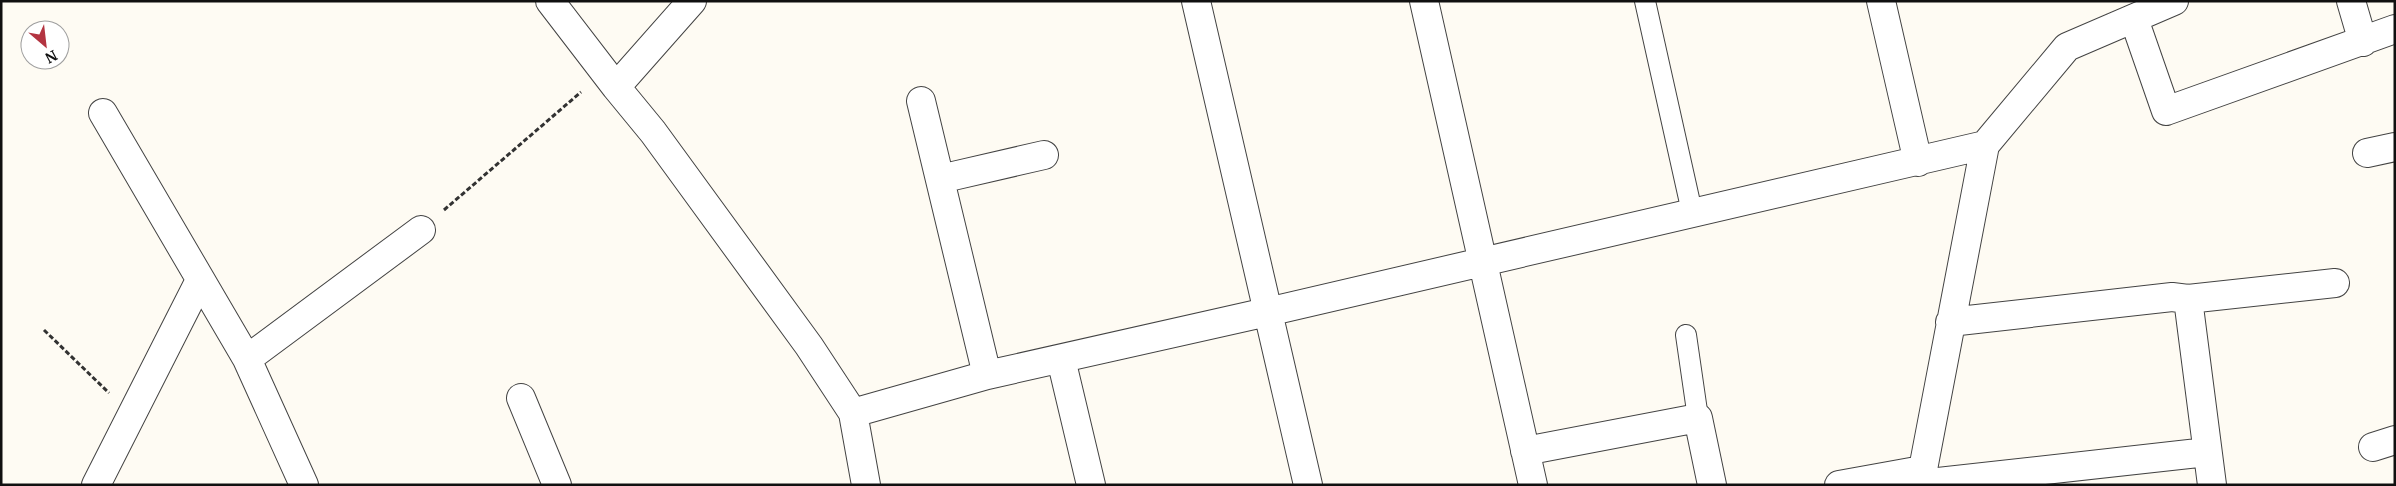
<svg xmlns="http://www.w3.org/2000/svg" width="2396" height="486" font-family="Merriweather,serif">
	<style>
		.lines { fill: none; stroke-linecap: round; stroke-linejoin: round }
		.lane-casing { stroke: #434343; stroke-width: 22 }
		.street-casing { stroke: #434343; stroke-width: 30 }
		.path { stroke: #323232; stroke-width: 3; stroke-dasharray: 5 2.5; stroke-linecap: butt }
		.lane { stroke: #fff; stroke-width: 20 }
		.street { stroke: #fff; stroke-width: 28 }
	</style>
	<rect width="100%" height="100%" fill="#fefbf3"/>
	<g class="lines">
		<!-- lane casing -->
		<g class="lane-casing">
			<path id="lane" d="M1645,1L1692,212
				M1686,335L1698,418"/>
		</g>
		<!-- street casing -->
		<g class="street-casing">
			<path id="street" d="M550,1L616,87
				M692,1L616,87L653,132L809,346L853,413L866,485
				M1196,1L1308,485
				M1424,1L1533,485
				M1881,1L1918,162
				M2351,1L2363,42
				M2134,19L2166,111L2395,29
				M921,101L987,375
				M103,113L247,359L304,485
				M2367,153L2395,147
				M940,179L1044,155
				M2188,299L2335,283
				M1950,322L2172,297L2188,299L2212,485
				M247,359L421,230
				M1061,359L1091,485
				M521,398L557,485
				M853,413L987,375L1267,312L1985,145
				M2373,447L2395,440
				M1525,451L1698,418L1712,485
				M1920,484L2207,452
				M96,485L199,282
				M1839,485L1922,470
				M1920,485L1985,145L2067,47L2174,1"/>
		</g>
		<!-- path -->
		<path class="path" d="M444,210L581,92
			M44,330L109,393"/>
		<!-- lane -->
		<use href="#lane" class="lane"/>
		<!-- street -->
		<use href="#street" class="street"/>
	</g>
	<!-- border -->
	<rect width="2396" height="486" fill="none" stroke="#101010" stroke-width="5"/>
	<!-- north arrow -->
	<g transform="translate(45 45) rotate(152)"><circle r="24" fill="#ffffff" stroke="#9f9f9f"/>
	<path d="M0-4L9 19L0 12L-9 19Z" fill="#b33441"/>
	<text y="-8" font-size="14" font-weight="bold" text-anchor="middle" fill="#101010">N</text>
	</g>
</svg>
